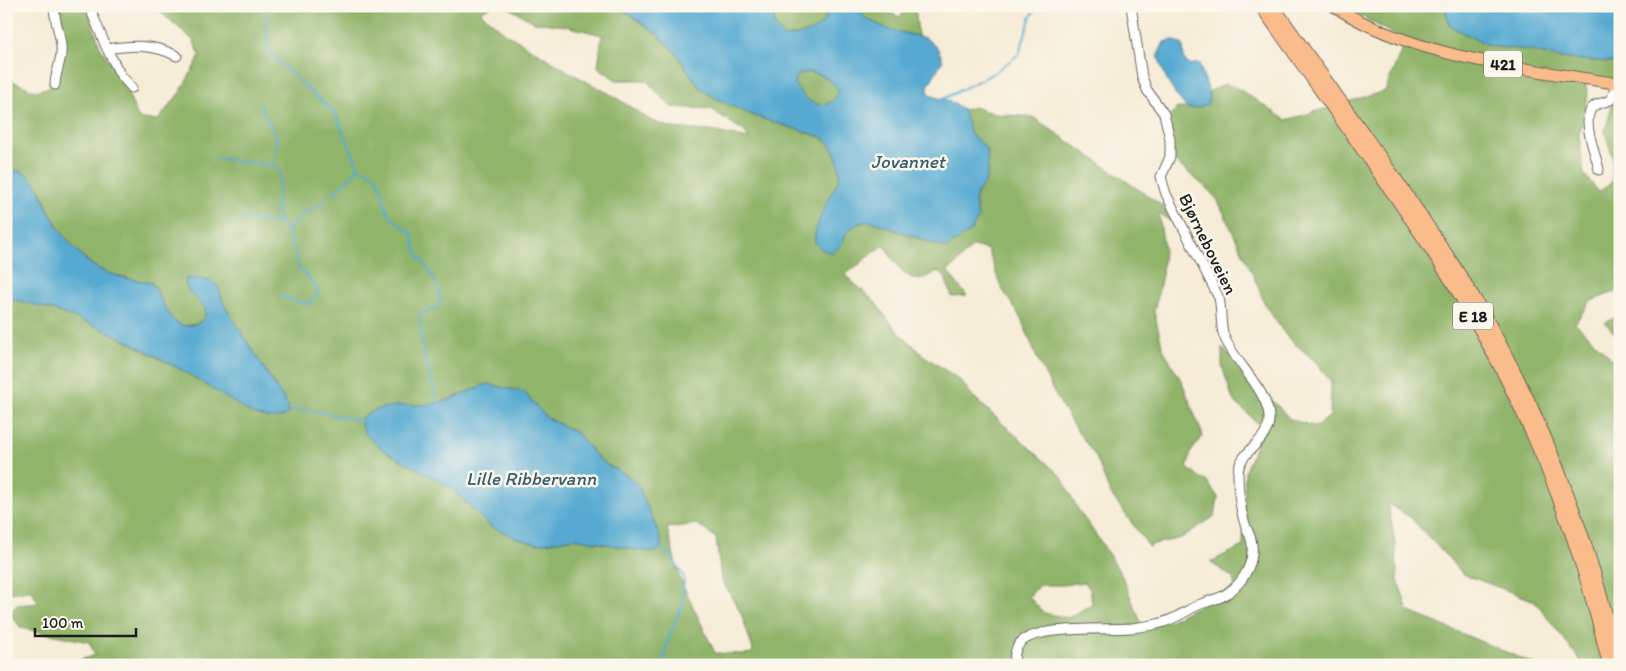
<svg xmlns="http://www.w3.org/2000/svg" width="1626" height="671" font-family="Itim,sans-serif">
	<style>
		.forest { fill: #90b469; stroke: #566842; fill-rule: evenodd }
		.water { fill: #57aad2; stroke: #3a6377; fill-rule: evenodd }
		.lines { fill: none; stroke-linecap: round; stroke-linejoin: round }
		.stream { stroke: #57aad2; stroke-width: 2 }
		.minor-casing { stroke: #68655d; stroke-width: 11 }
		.major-casing { stroke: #68655d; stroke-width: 13 }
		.highway-casing { stroke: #68655d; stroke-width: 14 }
		.minor { stroke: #fff; stroke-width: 9 }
		.major { stroke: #fabc8b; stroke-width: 11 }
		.highway { stroke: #fabc8b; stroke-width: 12 }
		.labels { text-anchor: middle; stroke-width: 5; stroke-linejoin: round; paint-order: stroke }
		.shield { fill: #fbf7ec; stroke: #5f5e5a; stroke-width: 1 }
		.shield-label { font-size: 16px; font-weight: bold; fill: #1c1c1c }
		.street-label { font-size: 18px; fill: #1c1c1c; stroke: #fbf7ec }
		.water-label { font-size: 19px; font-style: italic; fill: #375c6e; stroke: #fbf7ec }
	</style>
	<rect width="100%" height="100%" fill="#fbf7ec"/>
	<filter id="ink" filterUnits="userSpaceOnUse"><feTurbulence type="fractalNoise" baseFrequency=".02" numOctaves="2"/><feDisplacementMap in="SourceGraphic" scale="10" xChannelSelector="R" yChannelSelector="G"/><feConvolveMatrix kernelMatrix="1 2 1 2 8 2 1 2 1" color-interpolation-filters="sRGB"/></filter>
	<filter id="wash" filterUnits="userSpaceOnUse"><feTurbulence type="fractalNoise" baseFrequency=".0096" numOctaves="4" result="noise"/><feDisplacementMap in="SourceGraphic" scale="20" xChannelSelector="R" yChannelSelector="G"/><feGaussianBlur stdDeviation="1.12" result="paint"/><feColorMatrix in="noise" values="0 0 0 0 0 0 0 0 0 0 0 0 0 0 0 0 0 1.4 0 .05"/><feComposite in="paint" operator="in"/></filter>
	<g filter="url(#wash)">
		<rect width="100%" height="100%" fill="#f6ecd7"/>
		<!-- forest -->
		<path class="forest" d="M64,6H78L88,11L101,49L123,81L138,118L157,121L181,91L200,56L193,40L163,14L157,6H492L480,12L505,33L571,73L610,94L652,121L672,128L711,131L749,139L745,132L711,109L671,107L646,80H616L598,67L602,35L566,26L534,22L506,6H533L553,8L555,6H618L657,34L675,52L700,88L754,116L822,137C834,149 841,162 839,179L816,230L815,241L821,249L842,243C849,227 853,223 871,221L934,244L978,219C975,200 973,198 985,183L981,143L971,135L963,110L974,107L995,114L1033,117L1164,207L1185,241L1172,222L1159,214L1164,249L1162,275L1154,312L1163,349L1182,382L1203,436L1191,452L1187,468L1207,482L1218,497L1215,516L1181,538L1150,545V548L1110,493L1096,457L1073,425L1053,391L1036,356L1022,320L1001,287L988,250L973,246L948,272L967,296L952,297L945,277L938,271C932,274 923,280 916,279C902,277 891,256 884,245L845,275L874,301L898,332L926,357L960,380L974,397L1003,424L1061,476L1079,511L1101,542L1122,576L1142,625L1169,621L1235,587L1233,578L1210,562L1243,546L1245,471L1263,428L1233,400L1222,366V347L1290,419L1316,427L1330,416L1331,382L1316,362L1287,337L1266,307L1252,272L1217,199L1203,185L1173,160L1165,122L1177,108H1198L1207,104L1209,92L1225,84L1239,89L1286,120L1314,112L1315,110L1317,111L1385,91L1405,41L1343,6H1444L1450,26L1489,46L1528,50L1559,58L1620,63V290L1591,301L1575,323L1620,367V658L1583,664L1535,601L1463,574L1410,517L1388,504L1395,543L1398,580L1408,611L1537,665H35L71,663L95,655L89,642L21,628L9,613L17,605L39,603L31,591L6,593V298L35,303L65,313L101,328L191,375L288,413V406L224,305L218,286L186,279L185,283L189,292L205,308V317C201,322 199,323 192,325C170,332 162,297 152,283L110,274L95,267L67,242L50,213L39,187L9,175L6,178V78L35,91L50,87L59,50L58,10ZM1611,78L1615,93L1605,132L1613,158L1612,182L1599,192L1584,174L1579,135L1588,96L1585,82ZM487,384L524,392L547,418L577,433L596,456L607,465L630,477L638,485L661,539L636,550L576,538L537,544L490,526L450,487L418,468L361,425L362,418C381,401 413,409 437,403C454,399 471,390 487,384ZM697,524L716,538L721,579L741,613L753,650L752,653L744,654L715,653L680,579L667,528ZM1084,582L1090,589L1092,604L1068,618L1044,613L1029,597L1039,585H1063Z
			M777,6H828L829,7C823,32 808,34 785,37C773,27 772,21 777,6Z
			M857,6H873L900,17L909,6H915L918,36L890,30L866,19Z
			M809,72C823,75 831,79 839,91C828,117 801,102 794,81L798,75Z
			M1616,317L1620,320V339L1605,323Z"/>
		<!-- water -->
		<path class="water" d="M618,6H777C771,21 773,27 785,37C805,35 828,30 828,6H857L866,19L890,30L926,38L938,49L943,60L928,86V93L935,97L949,101L963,109L971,135L981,143L987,151L988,172L985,183L977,193L975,202L978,219L970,232L946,248L871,221C837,225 852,244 830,253C825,251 817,248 815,241C812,228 833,192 839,179L840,172L837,158L831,145L822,137L754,116L719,100L700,88L675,52L657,34ZM809,72C823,75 831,79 839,91C829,117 801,102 794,81L798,75Z
			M1444,6H1620V63L1559,58L1528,50L1489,46L1450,26Z
			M1173,40L1183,45L1184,59L1189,65L1199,63L1209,92L1208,104L1198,108H1187C1171,91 1165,78 1158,55L1164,42Z
			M17,170C38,176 41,196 50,213C59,231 80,259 97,268C113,277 134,279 152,283C162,297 170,332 192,325C199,323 201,322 205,317V308L189,292L185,283L186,279L194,278L211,281L218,286L224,305L288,406V413C280,422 263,418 253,414C246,411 239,405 233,402C218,392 203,383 188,374C130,340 72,311 6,298V178Z
			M487,384L524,392L547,418L577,433L596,456L607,465L630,477L638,485L661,539V548L656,552L636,550L576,538L537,544L516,538L490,526L450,487L383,450L366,435L361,425L362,418C381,401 413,408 437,403C454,399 471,390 487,384Z"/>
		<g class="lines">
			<!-- stream -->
			<path class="stream" d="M263,6L266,10L268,18L266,43L268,49L277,60L309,90L335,113L359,168C364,170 369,171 373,174C383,181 382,203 389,214C395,223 404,227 412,234L417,254L424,262L434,279L439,293L440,305C434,311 428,309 422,313L420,319L424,356L438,403
				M943,99L994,73L1019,54L1031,16L1038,6
				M260,104L266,118L277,136L276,160
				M216,158L276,166
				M276,164V168L280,169C283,196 267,207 287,231
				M332,195L359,168
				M240,219L280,223
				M281,296L297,302L309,304L314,299L318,291L315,285L298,267L297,258L288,232L298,217L314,209L327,199
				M288,410L317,411L362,421
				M661,548L671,556L684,577L682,605L668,639L663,665"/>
		</g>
	</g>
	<g filter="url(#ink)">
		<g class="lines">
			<!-- minor casing -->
			<g class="minor-casing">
				<path id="minor" d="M54,6C54,20 60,32 61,46C63,59 55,72 55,85
					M89,6L107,49C132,45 154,44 177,56
					M107,49L120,74L132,88
					M1599,170C1597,156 1579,118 1594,106C1599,103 1607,102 1612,99L1616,84
					M1015,665C1013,658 1015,649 1020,643C1037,625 1105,630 1131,628C1139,627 1148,626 1157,624C1174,621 1186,610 1201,604C1211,600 1221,599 1229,592C1245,581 1256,559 1251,539C1249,533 1246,528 1244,521C1240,507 1238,488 1238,473C1239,450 1270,442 1269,418C1269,391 1233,361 1224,336C1220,326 1222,310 1219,298L1166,194L1161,177L1170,157V139L1164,114L1147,90L1142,77L1131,6"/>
			</g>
			<!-- major casing -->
			<g class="major-casing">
				<path id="major" d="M1334,6C1412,58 1529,69 1620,84"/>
			</g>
			<!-- highway casing -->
			<g class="highway-casing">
				<path id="highway" d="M1261,6C1298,59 1335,111 1372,163C1402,207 1433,249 1460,295C1529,409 1579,535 1609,665
					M1273,6C1308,55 1343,105 1378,154C1414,205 1450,257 1482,311C1545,421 1590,541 1619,665"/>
			</g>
			<!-- minor -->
			<use href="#minor" class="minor"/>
			<!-- major -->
			<use href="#major" class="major"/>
			<!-- highway -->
			<use href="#highway" class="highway"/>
		</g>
	</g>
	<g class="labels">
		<!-- shield labels -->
		<g class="shield">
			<rect x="1484" y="50.5" width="38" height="27" rx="4"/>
			<rect x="1453" y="302.5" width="40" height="27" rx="4"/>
		</g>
		<g class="shield-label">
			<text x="1503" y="70">421</text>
			<text x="1473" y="322">E 18</text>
		</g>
		<!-- street labels -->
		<g class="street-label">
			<text transform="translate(1208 244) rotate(64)" y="6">Bjørneboveien</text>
		</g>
		<!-- water labels -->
		<g class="water-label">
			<text x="908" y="168">Jovannet</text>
			<text x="531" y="485">Lille Ribbervann</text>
		</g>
	</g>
	<!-- margin -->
	<rect width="1626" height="671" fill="none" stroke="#fbf7ec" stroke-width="25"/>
	<!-- scale -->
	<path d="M35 628v8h101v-8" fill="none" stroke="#1c1c1c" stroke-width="2.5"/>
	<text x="42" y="628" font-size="15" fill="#1c1c1c" stroke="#fbf7ec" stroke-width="4" paint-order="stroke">100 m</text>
</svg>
